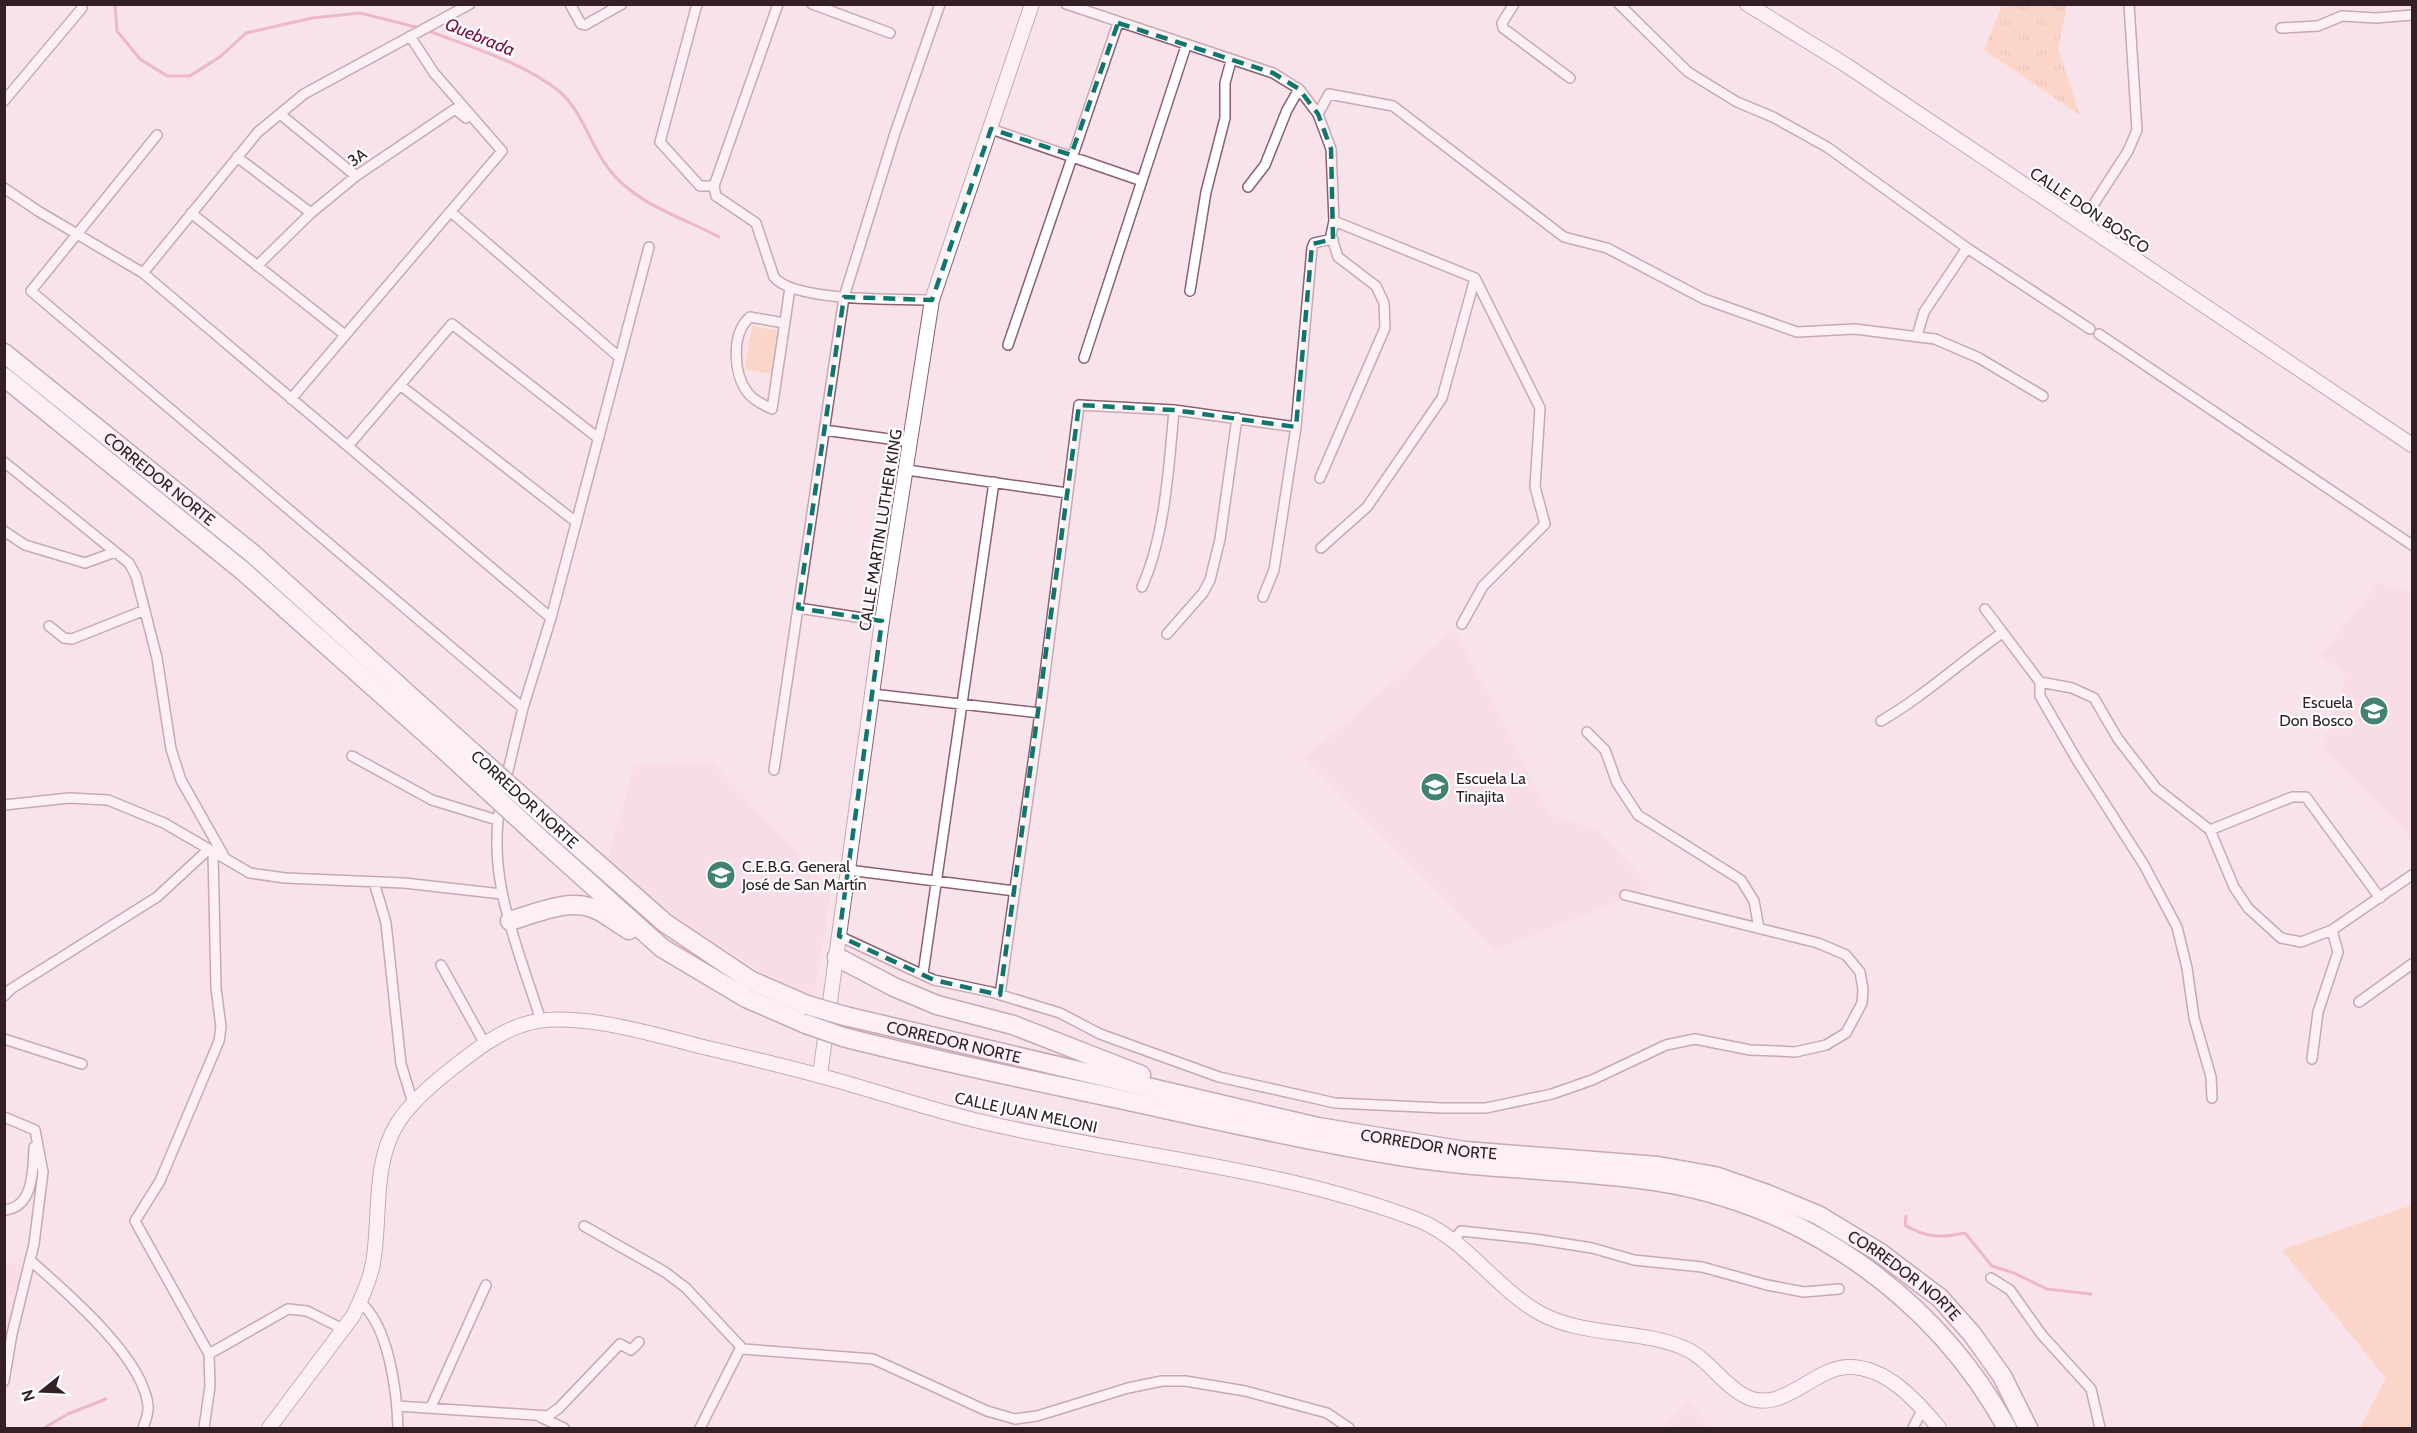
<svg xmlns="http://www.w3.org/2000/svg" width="2417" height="1433" font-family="Cabin,sans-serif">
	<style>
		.built { fill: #f9d4e1 }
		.grass { fill: #fcc39d }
		.park { fill: url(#park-tufts) }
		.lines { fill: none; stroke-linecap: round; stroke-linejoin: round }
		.stream { stroke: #dc81a5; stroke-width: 3 }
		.street-casing { stroke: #8d5f70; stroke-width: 12 }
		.secondary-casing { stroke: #8d5f70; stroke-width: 16 }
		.highway-casing { stroke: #8d5f70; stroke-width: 21 }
		.street { stroke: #fff; stroke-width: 9 }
		.secondary { stroke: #fff; stroke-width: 14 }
		.highway { stroke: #fff; stroke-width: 18 }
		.highway-bridge-casing { stroke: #8d5f70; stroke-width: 21; stroke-linecap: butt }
		.highway-bridge { stroke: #fff; stroke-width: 18 }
		.marked { fill: none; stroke: #0f766e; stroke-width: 4.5; stroke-dasharray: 12 8; stroke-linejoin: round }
		.labels { text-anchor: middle; stroke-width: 4.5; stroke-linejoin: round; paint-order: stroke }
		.street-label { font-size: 16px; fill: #332027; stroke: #fff }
		.poi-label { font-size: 16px; fill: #332027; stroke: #fff; text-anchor: start }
		.water-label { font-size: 18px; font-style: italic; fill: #80144c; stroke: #fff }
	</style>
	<defs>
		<pattern id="park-tufts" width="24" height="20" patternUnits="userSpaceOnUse" patternTransform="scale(1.5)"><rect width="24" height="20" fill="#fcc39d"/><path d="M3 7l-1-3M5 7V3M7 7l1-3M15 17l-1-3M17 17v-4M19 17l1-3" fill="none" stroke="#d8a787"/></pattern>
	</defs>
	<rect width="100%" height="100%" fill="#f9e3ea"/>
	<!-- built -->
	<path class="built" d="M2378,583L2412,593V838L2323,747L2346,675L2321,656Z
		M1455,629L1550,815L1597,830L1652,888L1496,950L1305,758Z
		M711,761L831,890L814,996L793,989L693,931L607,860L635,765Z
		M5,1263L23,1265L5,1364Z
		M1688,1402L1712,1428H1663Z"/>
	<!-- grass -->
	<path class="grass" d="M752,326L778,331L771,374L745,369Z
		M2412,1205V1428H2360L2386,1378L2282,1250Z"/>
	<!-- park -->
	<path class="park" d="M2002,5H2067L2058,48L2080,115L1984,50Z"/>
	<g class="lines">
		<!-- stream -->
		<path class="stream" d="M115,4L117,31L140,59L167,76H190L221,56L246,33L312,18L360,13L420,28
			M426,30C470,47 522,62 559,91C582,111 590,144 608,168C636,205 680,216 719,237
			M1906,1216L1905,1225C1925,1238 1943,1238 1965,1233L1992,1266L2014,1273L2047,1289L2091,1294
			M44,1428L68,1414L106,1399"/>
		<!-- street casing -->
		<g class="street-casing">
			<path id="street" d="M570,4L581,24L585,25L622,4
				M697,4L660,142L700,186H714
				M778,4L714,186L716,196L756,223L774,277C794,302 898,299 932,300
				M812,4L890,33
				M1066,4L1273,73L1299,89L1318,114L1331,149L1334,221L1331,235L1338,257L1376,286L1384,303L1385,328L1320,478
				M1514,4L1502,23L1503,28L1570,78
				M1619,4L1688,72L1737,102L1773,117L1827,147L1967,248L2090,329
				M2281,28L2318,26L2342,16L2376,18L2412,15
				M4,101L82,8
				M280,114L356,176
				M1318,114L1329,94L1393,106L1564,237L1607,248L1704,299L1797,332L1855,329L1935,339L1979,358L2043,396
				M991,129L1142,181
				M157,135L31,291L523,708
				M237,157L311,213
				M1248,187L1265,165L1287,110L1299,89
				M4,188L38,211L143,273L551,618
				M451,212L619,357
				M191,213L345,335
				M1334,221L1475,278L1540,408L1535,487L1545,524L1483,586L1462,624
				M2081,224L2128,151L2137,130L2129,4
				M257,266L311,213L356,176L455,109L466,118
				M143,273L258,132L304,94L470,4
				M1190,291L1206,192L1225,118V83L1231,61
				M784,323L750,317C731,333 733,374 748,393C754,401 764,405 772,409L790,288
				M2099,334L2412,545
				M1917,336L1924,312L1967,248
				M1008,345L1118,23
				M1084,358L1186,46
				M400,385L576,522
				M291,399L502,151L434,73L410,36
				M824,430L911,442
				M348,446L452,324L598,438
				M4,462L129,563L136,576L157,658L171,749L181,780L225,858
				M907,470L1067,493
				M4,531L25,545L85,563L115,552
				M1321,548L1367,507L1442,398L1475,278
				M1142,587C1165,536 1169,466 1174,410
				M1263,597L1274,570L1296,427L1312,248L1314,243L1333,239
				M798,608L882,621
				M1985,609L2040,682V696L2077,760L2144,865L2177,927L2187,968L2194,1018L2211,1077L2212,1098
				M49,626L64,638L72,639L145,610
				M1167,634L1203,593L1210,580L1220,539L1237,418
				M2040,682L2072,688L2094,698L2118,739L2156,788L2210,830L2234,887L2248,908L2281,938L2301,942L2332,930L2412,875
				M872,694L1040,713
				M1881,721C1924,696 1961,662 2002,633
				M1587,732L1605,750L1617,783L1638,815L1741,880L1754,901L1759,928
				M352,756L432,800L497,820
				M774,770L844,297L895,133L940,4
				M505,783L523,708L551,618L649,247
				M501,802C485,877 519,950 541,1021
				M4,805L69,798L108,800L164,823L250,873L285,878L404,883L502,894
				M2210,830L2292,797H2306L2380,898
				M848,870L1015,891
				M374,882L386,923L401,1064L413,1103
				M839,936L934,980L991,992L1060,1013L1100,1034L1219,1077L1335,1103L1442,1108H1486L1552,1094L1592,1080L1666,1045L1695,1039L1750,1050L1778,1051L1795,1052L1826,1045L1846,1033L1862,1003L1863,989L1860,972L1846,955L1818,943L1625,895
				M441,965L485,1044
				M923,974L994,482
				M1000,995L1040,713L1079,405L1174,410L1296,427
				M4,996L11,989L157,897L209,849
				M2359,1002L2412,964
				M4,1039L82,1064
				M2312,1059L2318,1012L2338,952L2332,930
				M4,1117L35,1130
				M4,1210C34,1208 33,1169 34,1147
				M584,1226L665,1272L686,1288L743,1349L873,1359L987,1411L1015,1419L1037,1416L1128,1388L1162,1381H1185L1245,1391L1327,1413L1349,1428
				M1453,1241L1461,1231L1535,1239L1592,1248L1634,1260L1702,1267L1767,1285L1804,1292L1839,1289
				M30,1260C66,1292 144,1358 148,1406C149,1413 145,1422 143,1428
				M1991,1278L2010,1290L2042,1335L2091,1389L2100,1428
				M360,1302C389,1326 397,1392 398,1428
				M209,1354L288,1309L307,1311L343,1329
				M4,1381L12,1334L34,1244L43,1172L35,1130
				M397,1406L548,1416L559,1408L620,1344L631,1350L639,1342
				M431,1407L486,1285
				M540,1417L564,1428
				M204,1428L210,1386L209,1354L135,1221L160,1181L219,1041L221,1027L216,988L213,852
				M700,1428L741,1347
				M1913,1428L1922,1410"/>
		</g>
		<!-- secondary casing -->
		<g class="secondary-casing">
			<path id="secondary" d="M1747,4L1846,65L2412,445
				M820,1075L882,621L932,300L1032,4
				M269,1428L353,1316C361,1300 370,1281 373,1263C381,1218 372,1165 397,1124C410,1103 431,1085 450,1070C472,1053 495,1034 522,1025C567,1008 653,1034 699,1046C742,1056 785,1066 828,1078C880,1092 931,1110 983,1122C1127,1156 1279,1167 1418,1220C1464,1238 1494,1286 1538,1312C1584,1338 1637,1328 1684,1348C1708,1358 1721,1383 1743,1395C1781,1417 1812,1368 1848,1367C1886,1366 1918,1402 1939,1428"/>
		</g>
		<!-- highway casing -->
		<g class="highway-casing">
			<g id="highway">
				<path id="s1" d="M4,353L253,554L451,733"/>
				<path d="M4,377L243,571L442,748"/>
				<path d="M556,827L665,923L750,980L807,1005"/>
				<path d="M544,842L662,948L746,998L806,1024"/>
				<path d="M510,921C537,913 570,897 597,910C608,915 618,924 629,930"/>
				<path d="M837,957L894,987L937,1005L1013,1025L1141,1075"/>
				<path id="s2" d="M845,1016L1318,1127L1465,1151L1658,1166L1715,1176L1767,1194L1818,1215L1879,1252L1940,1298L1972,1334L2002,1376L2028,1428"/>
				<path d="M843,1037C936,1061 1030,1080 1124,1100C1211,1119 1298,1139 1387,1154C1475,1170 1565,1168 1654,1181C1803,1203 1935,1297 2007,1428"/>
			</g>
		</g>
		<!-- street -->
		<use href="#street" class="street"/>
		<!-- secondary -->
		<use href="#secondary" class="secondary"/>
		<!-- highway -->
		<use href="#highway" class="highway"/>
		<!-- highway-bridge casing -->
		<g class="highway-bridge-casing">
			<path id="highway-bridge" d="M451,733L556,827
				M442,748L544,842
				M807,1005L845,1016
				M806,1024L843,1037"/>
		</g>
		<!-- highway-bridge -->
		<use href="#highway-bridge" class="highway-bridge"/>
	</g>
	<!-- marked area -->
	<path d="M0 0H2417V1433H0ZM1118,23L1273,73L1299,89L1318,114L1331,149L1333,239L1312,244L1296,427L1174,410L1079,405L1000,995L934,980L839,936L882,621L798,608L844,297L932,300L991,129L1071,155Z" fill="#f9e3ea" fill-opacity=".55" fill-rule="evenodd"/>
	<path class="marked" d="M1118,23L1273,73L1299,89L1318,114L1331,149L1333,239L1312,244L1296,427L1174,410L1079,405L1000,995L934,980L839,936L882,621L798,608L844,297L932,300L991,129L1071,155Z"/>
	<!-- icons -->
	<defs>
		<g id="school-disc" transform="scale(1.5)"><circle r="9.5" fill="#418272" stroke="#fff"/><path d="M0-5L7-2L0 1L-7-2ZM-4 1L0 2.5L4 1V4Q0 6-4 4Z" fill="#fff"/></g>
	</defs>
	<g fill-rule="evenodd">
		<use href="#school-disc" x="2374" y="711"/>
		<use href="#school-disc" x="1435" y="787"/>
		<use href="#school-disc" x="721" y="875"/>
	</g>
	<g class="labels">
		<!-- street labels -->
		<g class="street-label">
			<text transform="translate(357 157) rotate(-35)" y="6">3A</text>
			<text transform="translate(2090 210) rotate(34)" y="6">CALLE DON BOSCO</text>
			<text dy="6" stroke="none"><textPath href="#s1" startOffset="200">CORREDOR NORTE</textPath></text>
			<text transform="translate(880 530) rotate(-81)" y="6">CALLE MARTIN LUTHER KING</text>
			<text transform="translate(525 799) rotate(42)" y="6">CORREDOR NORTE</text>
			<text dy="6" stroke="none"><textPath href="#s2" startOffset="112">CORREDOR NORTE</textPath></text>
			<text transform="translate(1026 1112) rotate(12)" y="6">CALLE JUAN MELONI</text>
			<text dy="6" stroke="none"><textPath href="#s2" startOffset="598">CORREDOR NORTE</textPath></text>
			<text dy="6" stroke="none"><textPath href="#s2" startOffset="1102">CORREDOR NORTE</textPath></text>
		</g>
		<!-- poi labels -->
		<g class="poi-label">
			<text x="2353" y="708" text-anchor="end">Escuela<tspan x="2353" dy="18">Don Bosco</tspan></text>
			<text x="1456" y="784">Escuela La<tspan x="1456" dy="18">Tinajita</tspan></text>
			<text x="742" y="872">C.E.B.G. General<tspan x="742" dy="18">José de San Martín</tspan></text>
		</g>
		<!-- water labels -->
		<g class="water-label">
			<text transform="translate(480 37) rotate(22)" y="6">Quebrada</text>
		</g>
	</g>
	<!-- border -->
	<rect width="2417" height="1433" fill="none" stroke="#332027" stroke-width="12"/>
	<!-- north arrow -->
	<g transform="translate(42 1391) rotate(252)" stroke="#ffffff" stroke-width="4.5" paint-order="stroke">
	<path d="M0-4.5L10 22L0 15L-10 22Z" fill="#332027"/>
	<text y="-9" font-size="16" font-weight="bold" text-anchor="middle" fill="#332027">N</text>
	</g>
</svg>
